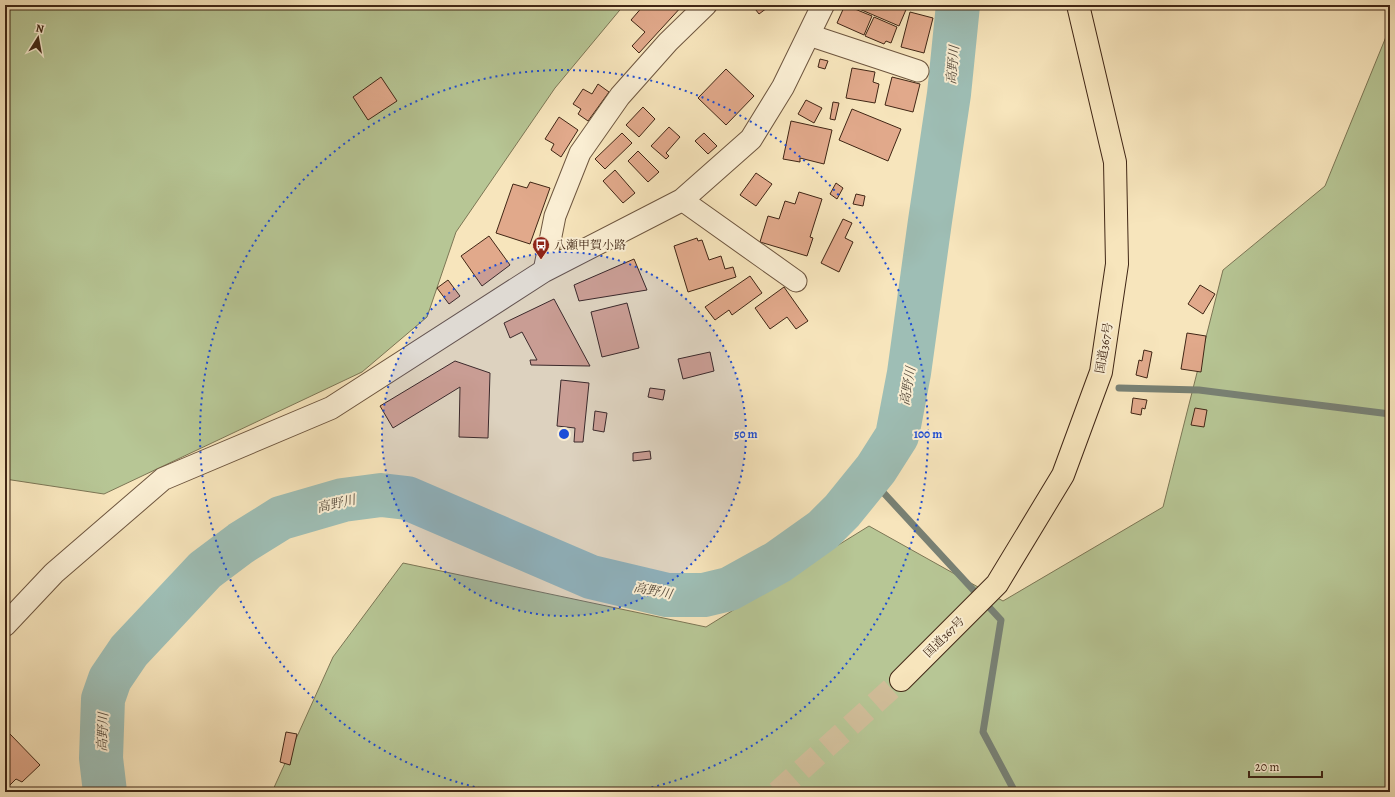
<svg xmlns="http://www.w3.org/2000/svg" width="1395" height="797" font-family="Alegreya,'Noto Serif JP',serif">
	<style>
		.green { fill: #b7c695; stroke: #7c7655 }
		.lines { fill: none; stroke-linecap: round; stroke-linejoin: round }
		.stream { stroke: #788175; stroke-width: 7 }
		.river { stroke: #9ebeb5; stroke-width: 44 }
		.building { fill: #e1a98b; stroke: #402615 }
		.trunk-tunnel { stroke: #d2bf9b; stroke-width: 22; stroke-dasharray: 22 11; stroke-linecap: butt }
		.minor-casing { stroke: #6e563f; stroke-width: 23 }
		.tertiary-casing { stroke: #6e563f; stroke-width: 24 }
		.trunk-casing { stroke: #402615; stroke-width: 24 }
		.minor { stroke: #faeed3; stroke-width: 21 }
		.tertiary { stroke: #faeed3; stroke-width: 22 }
		.trunk { stroke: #f7e5bc; stroke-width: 22 }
		.ring { fill: none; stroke: #1d4ed8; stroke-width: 2; stroke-dasharray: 2 4 }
		.labels { text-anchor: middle; stroke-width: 4; stroke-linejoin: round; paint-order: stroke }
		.poi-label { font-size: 12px; fill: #402615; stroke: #faeed3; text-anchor: start }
		.street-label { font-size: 12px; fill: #402615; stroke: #faeed3 }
		.water-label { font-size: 13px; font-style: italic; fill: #584c3d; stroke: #faeed3 }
		.centre { fill: #1d4ed8; stroke: #faeed3; stroke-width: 2 }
		.ring-label { font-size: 12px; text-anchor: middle; font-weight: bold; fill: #1d4ed8; stroke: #faeed3; stroke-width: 4; stroke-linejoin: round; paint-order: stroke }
	</style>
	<rect width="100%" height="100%" fill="#f7e5bc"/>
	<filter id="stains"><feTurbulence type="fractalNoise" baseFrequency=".005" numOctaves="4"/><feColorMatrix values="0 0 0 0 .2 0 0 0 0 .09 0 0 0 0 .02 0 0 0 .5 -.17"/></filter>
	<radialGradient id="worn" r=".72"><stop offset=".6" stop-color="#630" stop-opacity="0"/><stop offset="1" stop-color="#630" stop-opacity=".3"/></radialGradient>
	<!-- green -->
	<path class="green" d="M5,5H624L555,88L456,232L427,317L362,372L104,494L5,479Z
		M1390,27V792H272L333,657L403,563L706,627L869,526L1003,601L1163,507L1223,270L1325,186Z"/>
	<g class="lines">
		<!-- stream -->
		<path class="stream" d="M1119,388L1199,390L1390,414
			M869,477L1001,620L983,732L1015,792"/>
		<!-- river -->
		<path class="river" d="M105,792L101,758L103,699L110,679L129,651L205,570L241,543L281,518L343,500L381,495L407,498L591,577L667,595H704L729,589L778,562L823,530L842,511L876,469L897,436L909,373L930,221L949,94L958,5"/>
	</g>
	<!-- building -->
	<path class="building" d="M644,5H683L639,53L632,46L645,32L631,20Z
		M752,5H771L759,14Z
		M845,5L872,16L864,35L837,23Z
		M850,5H908L899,26Z
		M910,12L933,18L924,53L901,47Z
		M874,17L897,27L891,43L886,41L884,44L865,36Z
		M820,59L828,61L825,69L818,67Z
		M852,68L875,72L873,82L879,84L875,103L846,98Z
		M726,69L754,96L726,125L698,98Z
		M381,77L397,101L368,120L353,97Z
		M892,77L920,84L913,112L885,105Z
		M598,84L609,92L588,121L578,114L581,109L573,104L583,89L592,94Z
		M806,100L822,108L814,123L798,114Z
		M833,102L839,103L835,120L830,119Z
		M643,107L655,119L639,137L626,125Z
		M852,109L901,129L888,161L839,140Z
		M559,117L578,130L561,157L551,150L554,144L545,139Z
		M791,121L832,130L824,164L800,158V162L783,159Z
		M669,127L680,137L666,153L669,156L666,159L651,146Z
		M622,133L632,143L605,169L595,159Z
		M704,133L717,146L708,154L695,141Z
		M638,151L659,172L648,182L628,161Z
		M615,170L635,193L623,203L603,181Z
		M756,173L772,184L756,206L740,195Z
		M530,182L550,188L530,244L496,233L513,184L527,188Z
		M836,183L843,188L837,199L830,194Z
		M799,192L822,199L810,237L813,238L807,256L760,242L768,216L779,219L785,201L795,204Z
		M856,194L865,196L863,206L853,204Z
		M843,219L852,223L845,238L853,242L839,272L821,263Z
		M489,236L510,265L482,286L461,256Z
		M697,238L698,241L702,240L709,260L721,256L725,269L733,267L736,277L688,292L674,246Z
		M634,259L647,290L579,301L574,285Z
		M750,276L762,293L732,315L729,310L715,320L705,307Z
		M448,280L460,296L449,304L437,288Z
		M1200,285L1215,294L1203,314L1188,304Z
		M784,287L808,321L796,329L787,317L770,329L755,308Z
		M554,299L590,366L531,365L530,360H537L522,332L510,338L504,323Z
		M627,303L639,348L602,357L591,312Z
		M1187,333L1206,336L1201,372L1181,369Z
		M1144,350L1152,352L1147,378L1136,375L1139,360L1142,361Z
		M710,352L714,371L683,379L678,359Z
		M455,361L490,373L488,438L459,437L460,387L393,428L380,406Z
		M561,380L589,383L583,442H574L575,428L557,426Z
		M650,388L665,390L663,400L648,397Z
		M1133,398L1147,400L1145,409L1142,408L1141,415L1131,413Z
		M1195,408L1207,410L1204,427L1191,425Z
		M595,411L607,413L604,432L593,430Z
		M650,451L651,459L633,461V453Z
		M286,732L297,734L290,765L280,762Z
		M10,734L40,765L22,782L16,779L5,790V739Z"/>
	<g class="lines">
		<!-- trunk-tunnel -->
		<path class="trunk-tunnel" d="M777,792L901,680"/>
		<!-- minor casing -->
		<g class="minor-casing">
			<path id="minor" d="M809,35L918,71
				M682,200L796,281
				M544,271L555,216L580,153L620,96L668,42L706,5"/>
		</g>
		<!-- tertiary casing -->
		<g class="tertiary-casing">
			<path id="tertiary" d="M5,625L54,573L163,479L331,408L544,271L682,200L751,139L783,87L823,5"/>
		</g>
		<!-- trunk casing -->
		<g class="trunk-casing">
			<path id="trunk" d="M901,680L997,584L1063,475L1101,372L1117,264L1115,162L1078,5"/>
		</g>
		<!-- minor -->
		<use href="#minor" class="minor"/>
		<!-- tertiary -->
		<use href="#tertiary" class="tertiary"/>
		<!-- trunk -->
		<use href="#trunk" class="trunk"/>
	</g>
	<!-- distance rings -->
	<circle cx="564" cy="434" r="182" fill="#1d4ed8" fill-opacity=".12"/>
	<g class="ring">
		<circle cx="564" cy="434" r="182"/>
		<path d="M498 792A364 364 0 1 1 630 792"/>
	</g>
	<!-- icons -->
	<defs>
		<g id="bus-pin" transform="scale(0.9)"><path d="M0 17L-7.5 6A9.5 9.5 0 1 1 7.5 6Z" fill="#8f2418" stroke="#faeed3"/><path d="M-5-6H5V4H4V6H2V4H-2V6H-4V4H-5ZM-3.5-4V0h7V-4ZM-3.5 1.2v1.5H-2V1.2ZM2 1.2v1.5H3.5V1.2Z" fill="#fff"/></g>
	</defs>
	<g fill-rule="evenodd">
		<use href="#bus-pin" x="541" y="245"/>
	</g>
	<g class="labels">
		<!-- poi labels -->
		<g class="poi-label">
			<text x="554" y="249">八瀬甲賀小路</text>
		</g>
		<!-- street labels -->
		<g class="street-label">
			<text transform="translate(1104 348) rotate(-80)" y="4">国道367号</text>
			<text transform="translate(944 637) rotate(-45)" y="4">国道367号</text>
		</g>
		<!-- water labels -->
		<g class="water-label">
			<text transform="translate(952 65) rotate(-85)" y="5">高野川</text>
			<text transform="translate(907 386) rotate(-80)" y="5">高野川</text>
			<text transform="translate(336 503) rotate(-13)" y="5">高野川</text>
			<text transform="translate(653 590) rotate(11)" y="5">高野川</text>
			<text transform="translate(102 732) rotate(-88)" y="5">高野川</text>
		</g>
	</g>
	<circle cx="564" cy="434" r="6" class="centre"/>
	<g class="ring-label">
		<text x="746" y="438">50 m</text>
		<text x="928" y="438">100 m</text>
	</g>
	<!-- margin -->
	<rect width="1395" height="797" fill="none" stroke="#f7e5bc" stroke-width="20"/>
	<rect x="6" y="6" width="1383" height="785" fill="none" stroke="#402615" stroke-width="2"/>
	<rect x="10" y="10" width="1375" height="777" fill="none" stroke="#402615"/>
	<!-- north arrow -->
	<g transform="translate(38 38) rotate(11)" stroke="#faeed3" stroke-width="3" paint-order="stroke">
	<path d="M0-3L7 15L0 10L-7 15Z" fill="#402615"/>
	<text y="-6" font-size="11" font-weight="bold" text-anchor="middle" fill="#402615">N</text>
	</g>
	<!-- scale -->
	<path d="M1249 771v6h73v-6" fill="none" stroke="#402615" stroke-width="2"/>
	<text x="1255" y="771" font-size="12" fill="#402615" stroke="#faeed3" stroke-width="3" paint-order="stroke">20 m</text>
	<rect width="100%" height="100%" filter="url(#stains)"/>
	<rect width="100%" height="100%" fill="url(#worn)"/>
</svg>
